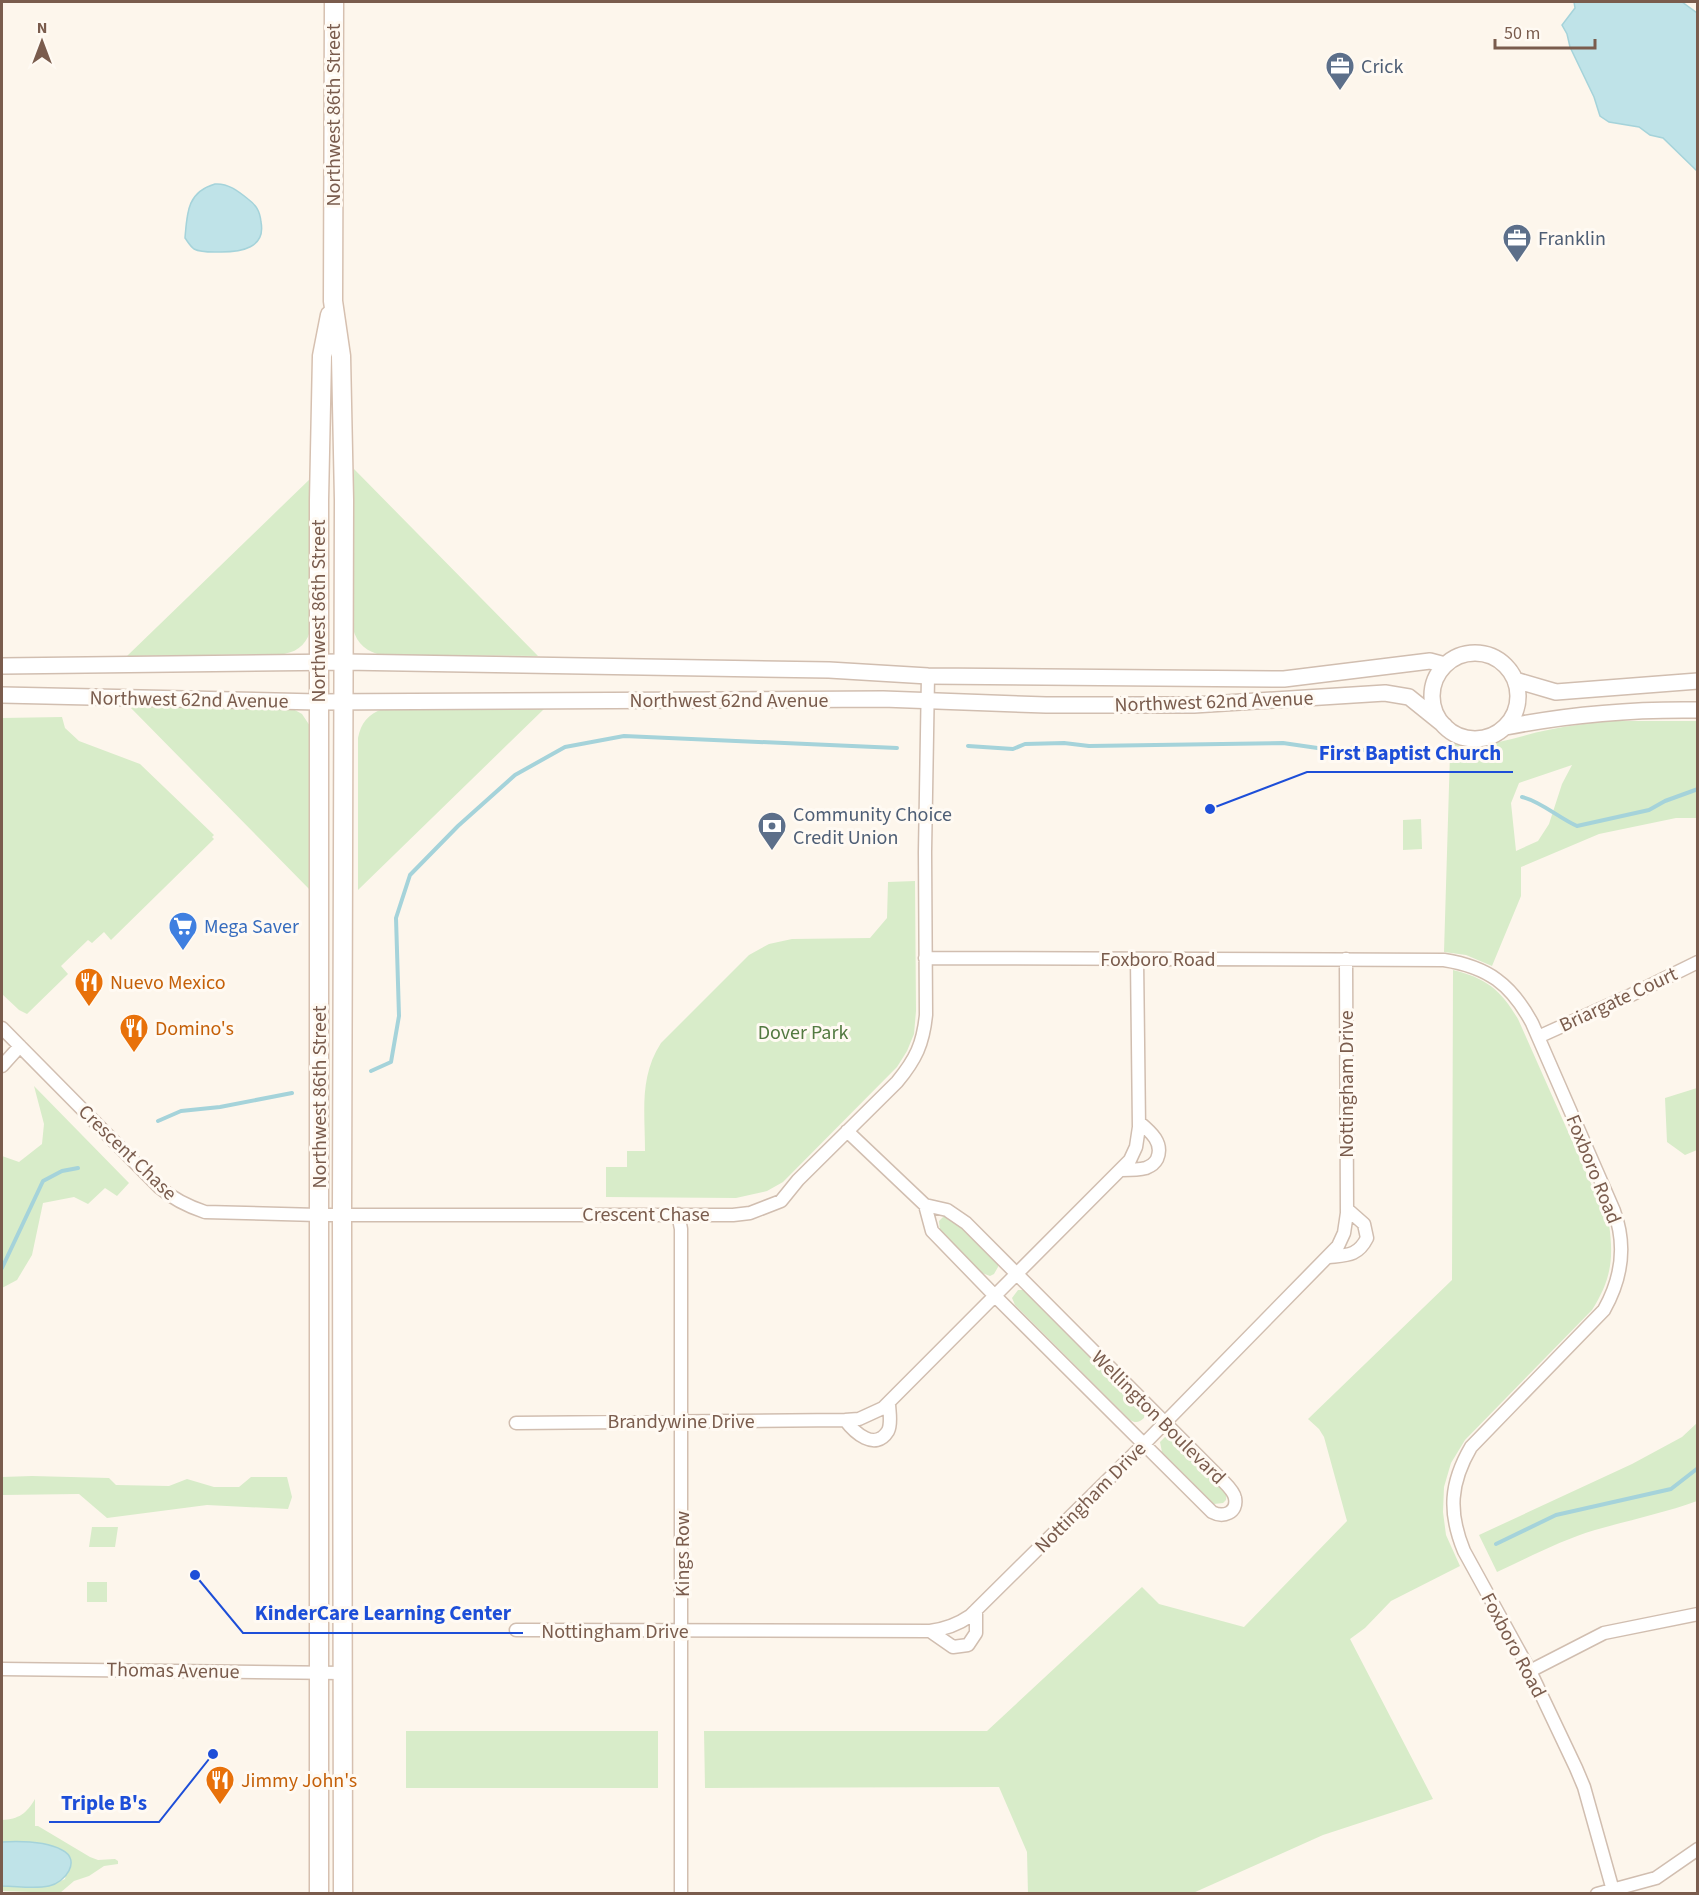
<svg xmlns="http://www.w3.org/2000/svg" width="1699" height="1895" font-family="'Source Sans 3',sans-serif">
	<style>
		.green { fill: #d8ecc9; fill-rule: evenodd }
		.water { fill: #bfe3e8; stroke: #a5d3da; stroke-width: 1.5 }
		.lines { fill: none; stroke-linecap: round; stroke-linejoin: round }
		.stream { stroke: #a5d3da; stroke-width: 4 }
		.minor-casing { stroke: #d1beb0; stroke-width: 15 }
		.tertiary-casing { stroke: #d1beb0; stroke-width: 18 }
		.secondary-casing { stroke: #d6c0b0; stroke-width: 21 }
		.minor { stroke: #fff; stroke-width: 12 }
		.tertiary { stroke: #fff; stroke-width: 15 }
		.secondary { stroke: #fff; stroke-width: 18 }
		.labels { text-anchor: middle; stroke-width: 6; stroke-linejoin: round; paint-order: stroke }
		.service-label { font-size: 20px; fill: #4e5e75; stroke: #fffaf3; text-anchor: start }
		.street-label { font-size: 20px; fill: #7a5c4d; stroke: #fffaf3 }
		.shop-label { font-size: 20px; fill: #366cbe; stroke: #fffaf3; text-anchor: start }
		.food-label { font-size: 20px; fill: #c56008; stroke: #fffaf3; text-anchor: start }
		.park-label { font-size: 20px; fill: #537a41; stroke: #fffaf3 }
		.leader { fill: none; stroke: #1d4ed8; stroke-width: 2 }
		.callout-dot { fill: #1d4ed8; stroke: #fffaf3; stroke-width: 2 }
		.callout-label { font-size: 21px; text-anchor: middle; font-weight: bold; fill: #1d4ed8; stroke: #fffaf3; stroke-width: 6; stroke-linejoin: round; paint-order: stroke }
	</style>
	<rect width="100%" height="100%" fill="#fdf6ec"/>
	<!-- green -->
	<path class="green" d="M354,469L538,656L382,655C367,652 357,644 353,629Z
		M311,478V627C308,642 300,651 284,654L127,656Z
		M128,705L293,709L302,714L310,726L311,891Z
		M383,709H544L358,890V738C361,723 368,714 383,709Z
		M62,717L65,728L79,741L140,764L214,835L212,837L214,839L111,940L104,932L92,943L88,940L61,966L68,974L27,1014L19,1010L2,994V718Z
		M1603,721H1697V818H1676L1599,834L1521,867V896L1492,966L1466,955L1444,952L1450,753L1452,742C1485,751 1516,736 1548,730C1566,726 1585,724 1603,721ZM1572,765L1562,784L1549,824L1538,841L1516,851L1511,803L1519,783Z
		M1421,819L1422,849L1403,850V820Z
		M915,881L916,1011L914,1034L907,1051L897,1067L783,1182L767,1191L736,1198L606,1197V1167H627V1151H645C645,1112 639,1077 661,1043L749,955L769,944L792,939L870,938L887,918L888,882Z
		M1453,970C1486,978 1501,990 1518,1019L1609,1224C1614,1259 1611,1280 1592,1310L1465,1440L1451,1463L1444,1487L1443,1512L1446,1535L1460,1566L1391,1601L1365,1628L1350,1639L1433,1799L1323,1835L1193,1893L1028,1894L1027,1852L999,1787L705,1788L704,1731H987L1142,1587L1159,1604L1244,1627L1347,1521L1324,1437L1319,1429L1308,1419L1452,1280Z
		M34,1086L129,1183L117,1196L105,1188L88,1204L74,1197L43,1203L32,1255L17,1280L2,1288V1156L19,1162L42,1144L44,1124Z
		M1697,1088V1150L1685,1155L1667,1142L1665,1098Z
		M944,1216L954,1218L998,1263V1267L994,1274L990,1276L982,1273L940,1231L939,1221Z
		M1018,1290H1025L1145,1410L1144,1418C1139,1423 1135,1423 1130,1420L1015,1305L1012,1298Z
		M1697,1423V1501C1664,1513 1630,1520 1595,1530C1562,1540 1529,1557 1497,1572L1479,1535L1632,1464L1682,1437Z
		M1165,1437H1172L1227,1492L1226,1500L1223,1503L1214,1504L1162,1452L1160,1442Z
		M32,1476L109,1478L116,1485L169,1486L187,1479L214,1487H239L251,1477H287L292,1497L288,1509L207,1505L107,1518L79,1494L2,1495V1477Z
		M92,1527H118L115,1547H89Z
		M87,1582H107V1602H87Z
		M406,1731H658V1788H406Z
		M35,1799V1826H38L90,1857L98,1860L115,1859L118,1861V1864L104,1866L89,1876L74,1881L60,1893L2,1891V1886H50L65,1879C66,1873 71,1863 68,1857C63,1841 16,1842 2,1842V1820C19,1819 26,1814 35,1799Z"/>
	<!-- water -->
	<path class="water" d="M1574,2H1682L1697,13V171L1663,138L1650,135L1639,127L1609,122L1600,116L1594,97L1570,47L1567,34L1562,25L1575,8Z
		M215,184C228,183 238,191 248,199C256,205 260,211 261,222C266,248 241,252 221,252C213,252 202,253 194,249C190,246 188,242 185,238C187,213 187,192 215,184Z
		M2,1842C20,1841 45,1841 62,1850C82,1860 65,1883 49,1886C34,1889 17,1886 2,1886Z"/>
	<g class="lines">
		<!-- stream -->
		<path class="stream" d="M968,746L1013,749L1025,744L1064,743L1089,746L1283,743L1338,751L1356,747L1371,753L1402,756
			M1522,797C1540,801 1559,818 1577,826L1649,810L1665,801L1698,789
			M371,1071L391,1062L399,1016L396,918L410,875L458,826L515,775L565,747L624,736L897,748
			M158,1121L181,1111L220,1107L292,1093
			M2,1268L43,1181L62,1171L78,1168
			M1496,1544L1556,1515L1671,1489L1698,1468"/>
		<!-- minor casing -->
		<g class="minor-casing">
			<path id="minor" d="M925,958L1444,960C1488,967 1511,984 1532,1023L1614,1211C1627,1246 1622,1278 1604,1310L1471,1447C1450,1483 1448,1512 1464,1551L1530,1671L1576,1768L1584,1787L1614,1894
				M2,1028L159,1187C173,1199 187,1206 205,1212L318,1215H733L750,1213L781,1201L798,1180L897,1082C916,1059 923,1044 926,1015L925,852L928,676
				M1538,1037L1631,995L1698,962
				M2,1066L20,1046
				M847,1131L925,1205L947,1210L966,1223L1224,1482C1228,1486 1234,1492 1235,1498C1238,1513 1223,1518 1212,1512L995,1296L932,1231L925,1205
				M1122,1170C1129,1170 1138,1170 1146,1168C1151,1166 1155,1163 1157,1159C1164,1143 1151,1132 1139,1122
				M678,1214L681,1229V1894
				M1329,1257C1347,1255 1358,1256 1367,1238L1364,1224L1347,1209
				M845,1420C854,1432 875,1452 888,1431C892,1423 889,1411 889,1403
				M516,1423L845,1420L859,1419L883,1408L1130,1160L1136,1147L1139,1127L1137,959
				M516,1630L930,1631C946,1629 957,1625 970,1616L1144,1444L1338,1246L1344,1233L1347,1213L1346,959
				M930,1631L953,1647L968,1645L976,1633V1610
				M2,1669L344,1673
				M1530,1671L1604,1633L1698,1614
				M1597,1894L1656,1878L1698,1849"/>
		</g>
		<!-- tertiary casing -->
		<g class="tertiary-casing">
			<path id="tertiary" d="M1432 696a43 43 0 1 1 86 0a43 43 0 1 1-86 0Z
				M2,666L344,662L829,670L928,676L1284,679L1430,661L1445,665
				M1515,680L1556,692L1698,681
				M2,695L318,702L883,699L1046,705H1194L1385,693L1409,697L1445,726
				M1506,727C1571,714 1631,709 1698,710"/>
		</g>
		<!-- secondary casing -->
		<g class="secondary-casing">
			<path id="secondary" d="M334,2L333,301L341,356L344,500L342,1214L343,1894
				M319,1894V500L322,356L330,315"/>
		</g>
		<!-- minor -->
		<use href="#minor" class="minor"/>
		<!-- tertiary -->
		<use href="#tertiary" class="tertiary"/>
		<!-- secondary -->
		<use href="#secondary" class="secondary"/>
	</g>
	<!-- icons -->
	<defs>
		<g id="office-pin" transform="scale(1.5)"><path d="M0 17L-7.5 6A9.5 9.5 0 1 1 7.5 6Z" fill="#5c6f8a" stroke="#fffaf3"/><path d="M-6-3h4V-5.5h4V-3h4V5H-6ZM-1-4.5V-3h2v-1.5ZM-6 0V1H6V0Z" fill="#fff"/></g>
		<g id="bank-pin" transform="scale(1.5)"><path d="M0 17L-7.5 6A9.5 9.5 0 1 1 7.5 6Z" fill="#5c6f8a" stroke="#fffaf3"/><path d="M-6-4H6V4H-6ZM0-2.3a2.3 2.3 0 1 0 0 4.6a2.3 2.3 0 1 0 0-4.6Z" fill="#fff"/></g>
		<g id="supermarket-pin" transform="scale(1.5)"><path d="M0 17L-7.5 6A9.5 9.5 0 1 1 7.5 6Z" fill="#3f7fe0" stroke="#fffaf3"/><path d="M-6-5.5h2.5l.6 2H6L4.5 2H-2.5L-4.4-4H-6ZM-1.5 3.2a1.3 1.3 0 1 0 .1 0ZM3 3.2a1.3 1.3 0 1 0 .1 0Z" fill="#fff"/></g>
		<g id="restaurant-pin" transform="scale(1.5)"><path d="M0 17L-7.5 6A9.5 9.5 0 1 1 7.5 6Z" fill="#e8710a" stroke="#fffaf3"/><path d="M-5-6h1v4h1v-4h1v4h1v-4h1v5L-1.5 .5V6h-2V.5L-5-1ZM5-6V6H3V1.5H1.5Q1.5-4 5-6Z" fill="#fff"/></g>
	</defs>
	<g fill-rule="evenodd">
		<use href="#office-pin" x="1340" y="66"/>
		<use href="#office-pin" x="1517" y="238"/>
		<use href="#bank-pin" x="772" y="826"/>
		<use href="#supermarket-pin" x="183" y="926"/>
		<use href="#restaurant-pin" x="89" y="982"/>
		<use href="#restaurant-pin" x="134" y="1028"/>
		<use href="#restaurant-pin" x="220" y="1780"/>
	</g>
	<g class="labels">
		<!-- service labels -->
		<g class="service-label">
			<text x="1361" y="73">Crick</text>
			<text x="1538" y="245">Franklin</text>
			<text x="793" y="821">Community Choice<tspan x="793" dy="23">Credit Union</tspan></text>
		</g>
		<!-- street labels -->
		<g class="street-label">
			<text transform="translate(333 115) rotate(-90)" y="7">Northwest 86th Street</text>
			<text transform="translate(318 611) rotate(-90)" y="7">Northwest 86th Street</text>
			<text transform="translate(189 699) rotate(1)" y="7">Northwest 62nd Avenue</text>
			<text x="729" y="707">Northwest 62nd Avenue</text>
			<text transform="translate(1214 701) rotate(-2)" y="7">Northwest 62nd Avenue</text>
			<text x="1158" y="966">Foxboro Road</text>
			<text transform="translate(1618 999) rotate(-25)" y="7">Briargate Court</text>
			<text transform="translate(1346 1084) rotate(-90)" y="7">Nottingham Drive</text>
			<text transform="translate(319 1097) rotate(-90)" y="7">Northwest 86th Street</text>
			<text transform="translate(128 1152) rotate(44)" y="7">Crescent Chase</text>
			<text transform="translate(1594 1169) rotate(68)" y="7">Foxboro Road</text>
			<text x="646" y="1221">Crescent Chase</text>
			<text transform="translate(1159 1417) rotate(45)" y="7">Wellington Boulevard</text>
			<text x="681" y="1428">Brandywine Drive</text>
			<text transform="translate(1090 1497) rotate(-45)" y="7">Nottingham Drive</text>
			<text transform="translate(682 1554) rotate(-90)" y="7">Kings Row</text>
			<text x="615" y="1638">Nottingham Drive</text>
			<text transform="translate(1514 1645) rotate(62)" y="7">Foxboro Road</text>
			<text transform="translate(173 1670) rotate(1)" y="7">Thomas Avenue</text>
		</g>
		<!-- shop labels -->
		<g class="shop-label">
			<text x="204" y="933">Mega Saver</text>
		</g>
		<!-- food labels -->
		<g class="food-label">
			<text x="110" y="989">Nuevo Mexico</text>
			<text x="155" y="1035">Domino's</text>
			<text x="241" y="1787">Jimmy John's</text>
		</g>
		<!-- park labels -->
		<g class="park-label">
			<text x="803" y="1039">Dover Park</text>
		</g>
	</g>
	<!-- callouts -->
	<path class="leader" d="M1210 809L1307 772H1513M195 1575L243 1633H523M213 1754L159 1822H49"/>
	<g class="callout-dot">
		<circle cx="1210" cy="809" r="6"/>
		<circle cx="195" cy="1575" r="6"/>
		<circle cx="213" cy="1754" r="6"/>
	</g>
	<g class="callout-label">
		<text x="1410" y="760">First Baptist Church</text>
		<text x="383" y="1620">KinderCare Learning Center</text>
		<text x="104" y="1810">Triple B's</text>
	</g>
	<!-- border -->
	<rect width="1699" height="1895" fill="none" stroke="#7a5c4d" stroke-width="6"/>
	<!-- north arrow -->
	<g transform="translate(42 42)" stroke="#fffaf3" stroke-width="4.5" paint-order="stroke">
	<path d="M0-4.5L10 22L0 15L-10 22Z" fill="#7a5c4d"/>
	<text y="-9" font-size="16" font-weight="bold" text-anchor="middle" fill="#7a5c4d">N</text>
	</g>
	<!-- scale -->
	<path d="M1495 39v9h100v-9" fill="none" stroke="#7a5c4d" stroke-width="3"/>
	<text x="1504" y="39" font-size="18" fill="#7a5c4d" stroke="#fffaf3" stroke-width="4.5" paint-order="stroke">50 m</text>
</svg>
